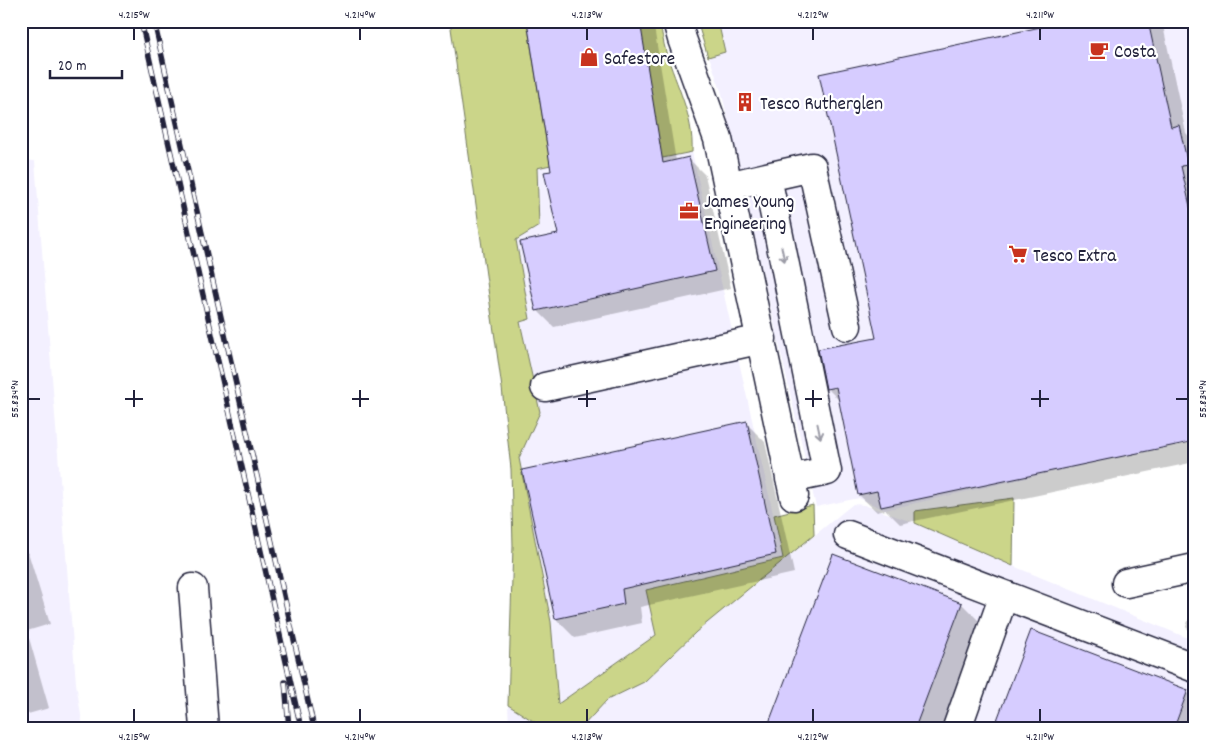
<svg xmlns="http://www.w3.org/2000/svg" width="1216" height="749" font-family="Dekko,sans-serif">
	<style>
		.built { fill: #f3f0ff }
		.green { fill: #cbd589; stroke: #767c62 }
		.shadow { fill: #0003 }
		.building { fill: #d6ccff; stroke: #22223b }
		.lines { fill: none; stroke-linecap: round; stroke-linejoin: round }
		.minor-casing { stroke: #22223b; stroke-width: 31 }
		.minor { stroke: #fff; stroke-width: 28 }
		.rail-casing { stroke: #22223b; stroke-width: 5.5 }
		.rail { stroke: #fff; stroke-width: 4; stroke-dasharray: 11; stroke-linecap: butt }
		.oneway { stroke: #9c9ca7 }
		.ticks { fill: none; stroke: #22223b; stroke-width: 2 }
		.labels { text-anchor: middle; stroke-width: 4.5; stroke-linejoin: round; paint-order: stroke }
		.poi-label { font-size: 19px; fill: #22223b; stroke: #fff; text-anchor: start }
		.neatline { fill: none; stroke: #22223b; stroke-width: 2 }
		.ticks-label { font-size: 12px; text-anchor: middle; fill: #22223b }
	</style>
	<rect width="100%" height="100%" fill="#fff"/>
	<filter id="ink" filterUnits="userSpaceOnUse"><feTurbulence type="fractalNoise" baseFrequency=".02" numOctaves="2"/><feDisplacementMap in="SourceGraphic" scale="10" xChannelSelector="R" yChannelSelector="G"/><feConvolveMatrix kernelMatrix="1 2 1 2 8 2 1 2 1" color-interpolation-filters="sRGB"/></filter>
	<g filter="url(#ink)">
		<!-- built -->
		<path class="built" d="M697,21H1195V440L885,510L859,498L816,507L722,94Z
			M638,146L643,162L692,152L783,558L646,590L656,635L558,705L551,622L519,458L540,412L520,321L530,319L516,240L539,226L537,168Z
			M21,160L35,161L76,683L83,728H21Z
			M853,504L864,505L915,523L1013,566L1195,641V728H581L607,700L644,682L696,632Z
			M508,705L544,728H509Z"/>
		<!-- green -->
		<path class="green" d="M450,21H527L547,145L640,21H659C662,31 663,42 666,52C676,85 694,116 692,152L643,162L638,146L537,168L539,226L516,240L530,319L520,322L540,412L519,458L551,622L558,704L656,635L646,590L783,558L774,515L813,505L814,535L696,632L644,682L607,700L581,728H544L508,705L513,546L511,469L502,388Z
			M697,21H718L725,52L708,57Z
			M1014,498L1013,566L915,523V511Z"/>
		<!-- shadow -->
		<path class="shadow" d="M528,21H653L676,161L688,158L705,175L731,288L554,327L537,310L559,235L552,172Z
			M1063,21H1162L1186,133L1195,142V462L900,524L886,510L877,512L859,495L840,401L827,388L878,339L1064,24Z
			M746,423L765,442L794,573L640,607L642,623L575,638L556,619Z
			M21,545L28,552L50,624L27,631L49,708L21,716Z
			M834,556L962,604L981,623L941,728H768Z
			M1195,601V636L1186,627Z
			M1187,692L1195,699V728H995Z"/>
		<!-- building -->
		<path class="building" d="M527,21H640L663,163L689,157L715,271L536,311L520,242L558,234L544,172L551,171Z
			M1069,21H1148L1171,127L1179,125L1188,165L1181,166L1195,229V441L881,507L877,491L858,495L836,387L826,389L818,349L876,338L819,74Z
			M747,421L776,554L622,589L624,604L555,619L522,470Z
			M833,554L962,603L915,728H767Z
			M1031,630L1188,690L1174,728H994Z"/>
		<g class="lines">
			<!-- minor casing -->
			<g class="minor-casing">
				<path id="minor" d="M677,21L682,39L718,139L794,496
					M767,177L812,167L847,326
					M728,186L767,177L827,471L790,479
					M545,387L762,339
					M848,535L1195,668
					M1126,583L1195,568
					M193,588L204,728
					M957,728L1004,595"/>
			</g>
			<!-- minor -->
			<use href="#minor" class="minor"/>
			<!-- rail casing -->
			<g class="rail-casing">
				<path id="rail" d="M141,21L301,728
					M154,21L314,728
					M285,682L289,728"/>
			</g>
			<!-- rail -->
			<use href="#rail" class="rail"/>
		</g>
		<!-- one-way arrows -->
		<defs><path id="oneway-shaft" d="M-6 0H5M1.5-3L5.5 0L1.5 3" fill="none" stroke-width="1.6" stroke-linecap="round" stroke-linejoin="round" transform="scale(1.25)"/></defs>
		<g class="oneway">
			<use href="#oneway-shaft" transform="translate(783 254) rotate(78)"/>
			<use href="#oneway-shaft" transform="translate(819 431) rotate(78)"/>
		</g>
	</g>
	<!-- ticks -->
	<path class="ticks" d="M134,28V40M360,28V40M587,28V40M813,28V40M1040,28V40M134,390V407M360,390V407M587,390V407M813,390V407M1040,390V407M28,399H40M125,399H143M352,399H369M578,399H596M805,399H822M1031,399H1049M1176,399H1188M134,709V722M360,709V722M587,709V722M813,709V722M1040,709V722"/>
	<!-- icons -->
	<defs>
		<g id="cafe-bare" transform="scale(1.5)"><path d="M-5.5-4.5H6V0H3Q3 3.5 0 3.5H-2.5Q-5.5 3.5-5.5 0ZM3-3.2v2h1.7v-2ZM-6 4.5H4V6H-6Z" fill="#c8321e" stroke="#fff" stroke-width="2.5" paint-order="stroke"/></g>
		<g id="shop-bare" transform="scale(1.5)"><path d="M-5-2.5h2.3a2.7 3.5 0 0 1 5.4 0H5L5.5 6h-11ZM-1.5-2.5h3a1.5 2.3 0 0 0-3 0Z" fill="#c8321e" stroke="#fff" stroke-width="2.5" paint-order="stroke"/></g>
		<g id="building-bare" transform="scale(1.5)"><path d="M-4-6H4V6H1V3H-1V6H-4ZM-2.5-4.3h1.7v1.8h-1.7ZM.8-4.3h1.7v1.8H.8ZM-2.5-1h1.7V.8h-1.7ZM.8-1h1.7V.8H.8Z" fill="#c8321e" stroke="#fff" stroke-width="2.5" paint-order="stroke"/></g>
		<g id="office-bare" transform="scale(1.5)"><path d="M-6-3h4V-5.5h4V-3h4V5H-6ZM-1-4.5V-3h2v-1.5ZM-6 0V1H6V0Z" fill="#c8321e" stroke="#fff" stroke-width="2.5" paint-order="stroke"/></g>
		<g id="supermarket-bare" transform="scale(1.5)"><path d="M-6-5.5h2.5l.6 2H6L4.5 2H-2.5L-4.4-4H-6ZM-1.5 3.2a1.3 1.3 0 1 0 .1 0ZM3 3.2a1.3 1.3 0 1 0 .1 0Z" fill="#c8321e" stroke="#fff" stroke-width="2.5" paint-order="stroke"/></g>
	</defs>
	<g fill-rule="evenodd">
		<use href="#cafe-bare" x="1099" y="50"/>
		<use href="#shop-bare" x="589" y="57"/>
		<use href="#building-bare" x="745" y="102"/>
		<use href="#office-bare" x="689" y="211"/>
		<use href="#supermarket-bare" x="1018" y="254"/>
	</g>
	<g class="labels">
		<!-- poi labels -->
		<g class="poi-label">
			<text x="1114" y="57">Costa</text>
			<text x="604" y="64">Safestore</text>
			<text x="760" y="109">Tesco Rutherglen</text>
			<text x="704" y="207">James Young<tspan x="704" dy="22">Engineering</tspan></text>
			<text x="1033" y="261">Tesco Extra</text>
		</g>
	</g>
	<!-- margin -->
	<rect width="1216" height="749" fill="none" stroke="#fff" stroke-width="55"/>
	<!-- scale -->
	<path d="M50 70v8h72v-8" fill="none" stroke="#22223b" stroke-width="2.5"/>
	<text x="58" y="70" font-size="15" fill="#22223b" stroke="#ffffff" stroke-width="4" paint-order="stroke">20 m</text>
	<rect x="28" y="28" width="1160" height="694" class="neatline"/>
	<g class="ticks-label">
		<text x="134" y="18">4.215°W</text>
		<text x="360" y="18">4.214°W</text>
		<text x="587" y="18">4.213°W</text>
		<text x="813" y="18">4.212°W</text>
		<text x="1040" y="18">4.211°W</text>
		<text transform="translate(14 399) rotate(-90)" y="4">55.834°N</text>
		<text transform="translate(1202 399) rotate(-90)" y="4">55.834°N</text>
		<text x="134" y="740">4.215°W</text>
		<text x="360" y="740">4.214°W</text>
		<text x="587" y="740">4.213°W</text>
		<text x="813" y="740">4.212°W</text>
		<text x="1040" y="740">4.211°W</text>
	</g>
</svg>
